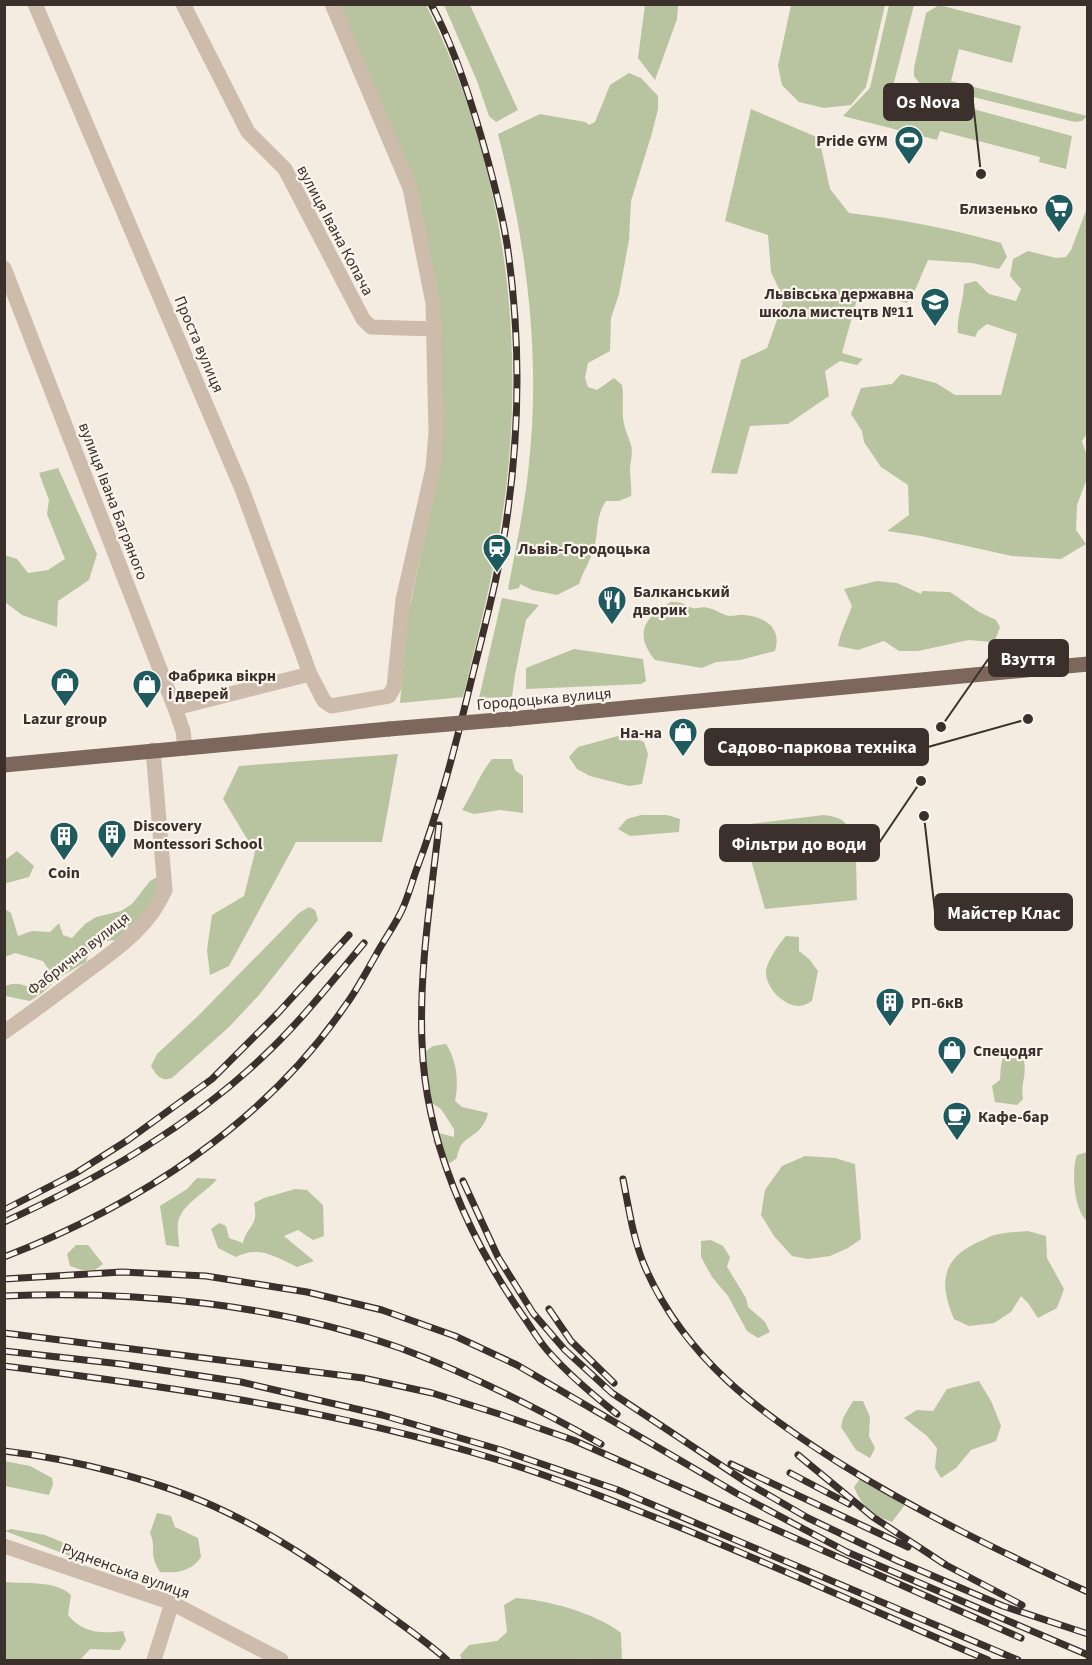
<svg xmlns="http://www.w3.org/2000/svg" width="1092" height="1665" font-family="'Source Sans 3',sans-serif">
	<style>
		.green { fill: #b8c4a0 }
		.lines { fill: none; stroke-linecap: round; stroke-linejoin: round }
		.minor { stroke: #cdbbac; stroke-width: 15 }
		.major { stroke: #7d675c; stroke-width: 15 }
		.rail-casing { stroke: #3b302b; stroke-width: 7 }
		.rail { stroke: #fbf5ee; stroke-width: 4.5; stroke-dasharray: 14; stroke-linecap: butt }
		.major-bridge { stroke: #7d675c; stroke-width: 15 }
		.labels { text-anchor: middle; stroke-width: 4.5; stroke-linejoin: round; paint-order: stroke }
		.poi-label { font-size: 16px; font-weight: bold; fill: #3b302b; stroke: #fbf5ee; text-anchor: start }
		.street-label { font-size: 16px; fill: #3b302b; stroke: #fbf5ee }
		.leader { fill: none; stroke: #3b302b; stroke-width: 2 }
		.callout-dot { fill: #3b302b; stroke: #fbf5ee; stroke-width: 2 }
		.callout { fill: #3b302b; stroke: #3b302b; stroke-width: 2 }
		.callout-label { font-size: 18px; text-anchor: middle; font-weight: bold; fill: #fff }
	</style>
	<rect width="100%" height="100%" fill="#f4ebe1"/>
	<!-- green -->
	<path class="green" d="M339,5H426C506,164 530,354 500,530C491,586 476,642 463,697L400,703L408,614L438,477L419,195Z
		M444,5H470L518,110L496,122L489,116L477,81Z
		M645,5H678L677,19L655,80L638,58Z
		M791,5H885L866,87L851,105L824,108L799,102L782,85L778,66Z
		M889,5H914L891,94L900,96L911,92L1072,136L1066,169L1039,162L1040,157L940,131L937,140L843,116L870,88Z
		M939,5L1021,26L1012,63L959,49L951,81L1087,116L1082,121L1075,122L920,84L914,76V68L926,13Z
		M629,73L641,78L658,96V109L652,133L631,201L629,240L619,294L611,318L610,351L588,363L585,378L588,387L597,390L614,378L622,385C624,396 622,407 623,418C624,428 628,435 631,445C633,452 631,460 630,468C630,478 632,486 631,496L619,501H606C595,518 599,530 594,548C591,560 583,571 579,584L557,595L532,590L520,584L519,588L510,590L508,589C516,547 525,505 529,463C541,353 526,241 498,134L540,114L585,122L589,125L595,122L610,85Z
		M751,109L819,138L830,189L849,213C900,219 952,229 1001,243L1007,257L999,269L972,263L928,260L916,288L907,303L859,292L842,353L863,359L857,365L840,361L825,371L829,396L788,424L750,426L737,474L711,473L741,360L767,348L783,303L781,293L771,272L768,235L725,221Z
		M1087,208L1088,432L1082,441L1087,456V478L1077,505L1076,530L1086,544L1061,559L1012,556L921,536L887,531L909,515L908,485L881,467L864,442L862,431L851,414L861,388L892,384L901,374L936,383L955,395H1001L1017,334L987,324L978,331L975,337L958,333C956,318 964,301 964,284L976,281L989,294L1016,301L1021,289L1010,276L1013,259L1028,251L1056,258L1066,257L1071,250Z
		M58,468L97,554L89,580L58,601L57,627L22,615L5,602L4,555L17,559L28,573L48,570L65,559L47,514L49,500L39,473Z
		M877,581L897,583L921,594L922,591L950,592L979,612L996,620L1000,627L996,638L991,642L969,640L918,651H899L884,641L858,650L838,646C841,630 847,621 852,606L844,589Z
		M502,598L539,605L526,620L515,675L512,697L479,698Z
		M671,602C685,602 683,605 693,608C698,609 703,606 708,608C715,609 722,615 730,616C735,616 739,614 744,615C766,617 782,628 775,651L740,660L716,662L702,668L655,660C633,633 645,617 671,602Z
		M574,649L643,659L646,681L641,684L526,689V668Z
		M618,736H631L644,742L648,754L642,784L629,786L590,776L577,769L569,757L578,747Z
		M398,754L382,842H296L229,966L210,975L207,950L212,915L244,896L255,852L223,799L239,766Z
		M492,759H512L515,770L523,776V813L500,810L474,814L462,810C473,793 480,774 492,759Z
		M641,815H667L680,819L679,832L630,836L618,829L627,819Z
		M824,815C830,816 837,817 842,820C859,832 856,880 857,900L765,909L741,825Z
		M17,851L34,866L29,877L7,883L5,885V860Z
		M163,874L162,898L116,940C100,941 91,946 86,962L60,977L41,994L30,1001L5,996V986C17,981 21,985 34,988L46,982L49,970L43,961L15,953L5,957V909L11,913L18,936L32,931L50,932L59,923L63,935L72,938L85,924L96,917L121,911L132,904L150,881Z
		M309,907L315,910L318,920L259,995L229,1027L172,1078C161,1082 156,1075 151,1066L157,1054L198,1016L299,913Z
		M786,936L799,937V951L809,959L818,971L812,1001C809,1003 803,1006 799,1006C784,1006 766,988 766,973C766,962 779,944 786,936Z
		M446,1044C457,1061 459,1081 455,1101L462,1107L488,1113C481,1141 460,1132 457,1158L450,1163L443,1162L433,1141L439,1133L454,1137V1129L441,1109L426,1099L424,1086L423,1053L433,1046Z
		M1010,1048L1022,1054C1029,1074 1020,1081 1023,1099L1017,1105L995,1102L992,1086L1000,1080C1001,1067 1000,1057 1010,1048Z
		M1087,1152L1088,1153L1087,1221C1074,1210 1071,1171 1077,1155Z
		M805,1156L835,1158L855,1164L861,1239L848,1248L830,1256L808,1259L792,1256L774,1236L761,1215L765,1190L782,1166Z
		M197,1178L217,1179C206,1193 181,1204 178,1223C177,1230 179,1240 179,1247L166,1245L160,1206L187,1189Z
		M295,1189L307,1190L323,1205L324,1236L313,1240L298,1230L284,1236L314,1261L297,1267C277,1257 258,1245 236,1257L218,1248L211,1229L219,1223L226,1226L229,1238L243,1243C248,1223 259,1228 254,1203L264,1198Z
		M1028,1231L1046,1236L1047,1258L1064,1289L1057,1308L1038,1318L1028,1303L1021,1296L1011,1312L994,1323L969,1326L954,1319C939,1284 941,1259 978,1242C984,1240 989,1236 995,1235C1006,1232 1017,1232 1028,1231Z
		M711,1240L723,1246L730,1257L727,1267L746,1298L748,1307L765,1322L770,1332L758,1338L747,1331L728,1296L712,1277L701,1257V1241Z
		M76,1245H88L103,1264L95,1270H82L70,1266L67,1254Z
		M979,1381L992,1403L1001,1426L996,1441L971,1450L956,1468L941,1478L935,1468L937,1448L927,1436L904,1418L917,1410L933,1411L947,1389Z
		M853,1401H863L870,1417L869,1436L875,1448L870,1458L856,1450L841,1427L843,1418Z
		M4,1461L30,1466L52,1478L53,1484L49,1495L5,1486Z
		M862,1476C881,1482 893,1488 904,1506L892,1522C873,1515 862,1507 854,1487Z
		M157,1513L171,1516L175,1527L198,1538L201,1557C191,1572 177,1573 160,1572C148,1553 157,1549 150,1533Z
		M11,1529L45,1535L93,1555L95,1559L91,1563H88L5,1531Z
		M5,1582C25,1584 56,1580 71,1595L68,1615C82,1633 102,1634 123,1631L126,1640L120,1650L90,1649L80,1660H5Z
		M516,1598C547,1600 596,1613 621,1633L622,1660C604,1661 588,1657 571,1660H462L460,1655L469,1645L497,1641L507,1632L504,1605Z"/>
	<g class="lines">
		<!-- minor -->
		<path class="minor" d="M35,4L242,489L310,674L324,701L331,706L389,696L394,687L403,600L433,468L436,433L433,303L410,188L332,4
			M183,4L248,132L285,169L363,319L371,327L434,329
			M4,268L175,708L183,731L185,748
			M175,708L310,674
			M4,1032C30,1014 54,996 79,977C112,952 148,930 165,890L153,750
			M4,1546L172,1603L281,1660
			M154,1660L172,1603"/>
		<!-- major -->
		<path class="major" d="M510,719L1088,664
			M4,765L389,729"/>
		<!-- rail casing -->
		<g class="rail-casing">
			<path id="rail" d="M439,825C431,897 419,970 422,1042C425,1140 468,1237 523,1316C531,1327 538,1340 547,1350C567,1373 593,1395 617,1414
				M623,1179C629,1209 633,1239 645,1267C685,1359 760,1413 841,1464C920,1513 1003,1553 1088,1592
				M463,1181L498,1257L533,1313L565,1350L612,1393L746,1482L808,1518L898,1561L1003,1606L1088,1634
				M4,1210L76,1173L128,1140L212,1079L278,1013L349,935
				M4,1222C101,1178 194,1124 271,1049C305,1016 334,979 364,943
				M4,1257C137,1206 264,1124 345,1006C357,990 366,972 376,955C384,940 395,925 402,910C408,897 412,882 417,868C438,813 453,755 467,698C482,635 500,573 508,510C520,422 520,331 507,244C501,207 491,171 481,136C468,91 453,45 431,4
				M4,1279L122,1272L206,1276L307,1292L382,1310L455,1336L517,1365L736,1493L847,1552L1088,1655
				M4,1296C135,1290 276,1304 400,1348C467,1373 539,1409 601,1444
				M549,1309L571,1341L614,1383
				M4,1333L363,1378L432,1393L499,1414L573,1440L1021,1638
				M4,1351L121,1364L241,1382L382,1415L501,1450L618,1490L1018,1660
				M4,1366C171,1387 338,1410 498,1460C553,1477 606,1498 659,1519C770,1563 878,1613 988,1660
				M4,1451C73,1459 162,1481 224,1511C279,1537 330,1572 379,1608C402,1625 426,1641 447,1660
				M798,1455L873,1517L946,1565L1022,1605
				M731,1464L908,1547
				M790,1473L849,1504"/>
		</g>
		<!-- rail -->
		<use href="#rail" class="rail"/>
		<!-- major-bridge -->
		<path class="major-bridge" d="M389,729L510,719"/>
	</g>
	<!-- icons -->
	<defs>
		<g id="stadium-pin" transform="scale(1.5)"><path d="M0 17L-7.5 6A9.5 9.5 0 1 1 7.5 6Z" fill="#1f5a5e" stroke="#fbf5ee"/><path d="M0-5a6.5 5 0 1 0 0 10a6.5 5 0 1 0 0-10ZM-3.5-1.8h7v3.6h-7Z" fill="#fff"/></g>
		<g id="supermarket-pin" transform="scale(1.5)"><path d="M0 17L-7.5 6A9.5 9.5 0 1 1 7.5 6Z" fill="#1f5a5e" stroke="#fbf5ee"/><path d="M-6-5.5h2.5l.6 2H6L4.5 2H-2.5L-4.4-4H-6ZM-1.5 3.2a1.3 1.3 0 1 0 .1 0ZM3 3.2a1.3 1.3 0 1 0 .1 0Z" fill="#fff"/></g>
		<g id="school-pin" transform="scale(1.5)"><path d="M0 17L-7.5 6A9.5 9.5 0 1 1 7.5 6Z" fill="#1f5a5e" stroke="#fbf5ee"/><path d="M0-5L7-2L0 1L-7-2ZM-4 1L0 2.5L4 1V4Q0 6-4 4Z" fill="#fff"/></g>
		<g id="station-pin" transform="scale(1.5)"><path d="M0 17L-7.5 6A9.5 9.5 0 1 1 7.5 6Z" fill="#1f5a5e" stroke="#fbf5ee"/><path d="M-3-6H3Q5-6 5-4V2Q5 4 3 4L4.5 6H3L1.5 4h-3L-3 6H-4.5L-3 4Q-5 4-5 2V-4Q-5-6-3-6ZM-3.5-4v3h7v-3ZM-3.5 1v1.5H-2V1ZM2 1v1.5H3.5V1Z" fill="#fff"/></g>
		<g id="restaurant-pin" transform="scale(1.5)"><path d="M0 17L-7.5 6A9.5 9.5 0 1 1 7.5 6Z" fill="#1f5a5e" stroke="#fbf5ee"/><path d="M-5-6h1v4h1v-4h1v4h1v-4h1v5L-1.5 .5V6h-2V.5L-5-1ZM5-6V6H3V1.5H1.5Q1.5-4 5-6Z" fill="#fff"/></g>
		<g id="shop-pin" transform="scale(1.5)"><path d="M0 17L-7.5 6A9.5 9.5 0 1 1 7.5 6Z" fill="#1f5a5e" stroke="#fbf5ee"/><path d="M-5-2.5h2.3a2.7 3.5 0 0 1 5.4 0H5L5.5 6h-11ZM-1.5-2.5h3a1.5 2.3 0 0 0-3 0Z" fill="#fff"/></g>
		<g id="building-pin" transform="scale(1.5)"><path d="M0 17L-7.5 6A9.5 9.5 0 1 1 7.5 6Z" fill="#1f5a5e" stroke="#fbf5ee"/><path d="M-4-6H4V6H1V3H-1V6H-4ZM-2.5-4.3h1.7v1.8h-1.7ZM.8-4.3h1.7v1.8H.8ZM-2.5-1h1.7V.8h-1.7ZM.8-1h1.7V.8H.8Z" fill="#fff"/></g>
		<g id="cafe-pin" transform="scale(1.5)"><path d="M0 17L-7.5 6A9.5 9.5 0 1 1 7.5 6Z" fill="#1f5a5e" stroke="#fbf5ee"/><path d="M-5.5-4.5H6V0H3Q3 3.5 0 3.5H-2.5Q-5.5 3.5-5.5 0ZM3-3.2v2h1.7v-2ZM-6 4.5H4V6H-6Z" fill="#fff"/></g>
	</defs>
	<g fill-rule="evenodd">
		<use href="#stadium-pin" x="909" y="140"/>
		<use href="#supermarket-pin" x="1059" y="208"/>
		<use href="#school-pin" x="935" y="302"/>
		<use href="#station-pin" x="497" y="548"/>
		<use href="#restaurant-pin" x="612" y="600"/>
		<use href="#shop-pin" x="65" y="682"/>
		<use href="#shop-pin" x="147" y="684"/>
		<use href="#shop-pin" x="683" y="732"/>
		<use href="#building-pin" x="112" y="834"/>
		<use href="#building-pin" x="64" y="836"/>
		<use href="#building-pin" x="890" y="1002"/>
		<use href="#shop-pin" x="952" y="1050"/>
		<use href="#cafe-pin" x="957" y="1116"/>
	</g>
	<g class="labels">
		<!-- poi labels -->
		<g class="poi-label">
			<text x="888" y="146" text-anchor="end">Pride GYM</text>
			<text x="1038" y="214" text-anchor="end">Близенько</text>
			<text x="914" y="299" text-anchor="end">Львівська державна<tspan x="914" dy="18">школа мистецтв №11</tspan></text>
			<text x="518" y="554">Львів-Городоцька</text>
			<text x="633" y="597">Балканський<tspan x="633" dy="18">дворик</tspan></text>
			<text x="168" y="681">Фабрика вікрн<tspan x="168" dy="18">і дверей</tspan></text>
			<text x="65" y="724" text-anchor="middle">Lazur group</text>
			<text x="662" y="738" text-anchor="end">На-на</text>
			<text x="133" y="831">Discovery<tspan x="133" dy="18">Montessori School</tspan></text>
			<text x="64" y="878" text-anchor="middle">Coin</text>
			<text x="911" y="1008">РП-6кВ</text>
			<text x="973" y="1056">Спецодяг</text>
			<text x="978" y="1122">Кафе-бар</text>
		</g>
		<!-- street labels -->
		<g class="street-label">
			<text transform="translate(336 230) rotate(62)" y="6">вулиця Івана Копача</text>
			<text transform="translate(200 344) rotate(67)" y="6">Проста вулиця</text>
			<text transform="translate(114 501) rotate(69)" y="6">вулиця Івана Багряного</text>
			<text transform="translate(544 698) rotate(-5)" y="6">Городоцька вулиця</text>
			<text transform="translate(78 953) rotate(-38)" y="6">Фабрична вулиця</text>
			<text transform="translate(126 1570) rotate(20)" y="6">Рудненська вулиця</text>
		</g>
	</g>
	<!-- callouts -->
	<path class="leader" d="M981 174L973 102M941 727L989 658M1028 719L928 747M921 781L879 843M924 816L935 912"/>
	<g class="callout-dot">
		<circle cx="981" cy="174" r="6"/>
		<circle cx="941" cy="727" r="6"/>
		<circle cx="1028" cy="719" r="6"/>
		<circle cx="921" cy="781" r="6"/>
		<circle cx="924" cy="816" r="6"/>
	</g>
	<g class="callout">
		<rect x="884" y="84" width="89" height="36" rx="6"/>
		<rect x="989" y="640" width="79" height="36" rx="6"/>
		<rect x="705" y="729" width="223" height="36" rx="6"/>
		<rect x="720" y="825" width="159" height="36" rx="6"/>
		<rect x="935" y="894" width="137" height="36" rx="6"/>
	</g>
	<g class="callout-label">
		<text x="928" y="108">Os Nova</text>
		<text x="1028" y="665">Взуття</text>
		<text x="817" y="753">Садово-паркова техніка</text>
		<text x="799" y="850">Фільтри до води</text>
		<text x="1004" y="919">Майстер Клас</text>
	</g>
	<!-- border -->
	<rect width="1092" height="1665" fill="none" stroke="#3b302b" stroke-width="12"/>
</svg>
